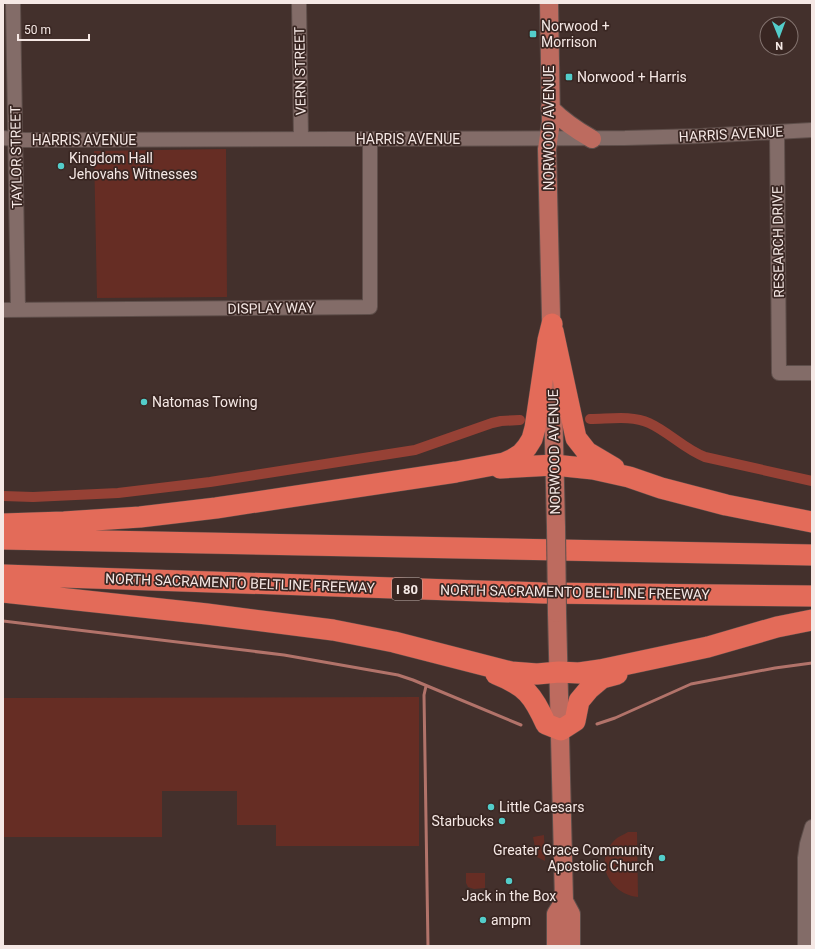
<svg xmlns="http://www.w3.org/2000/svg" width="815" height="949" font-family="Roboto,sans-serif">
	<style>
		.green { fill: #662d24 }
		.lines { fill: none; stroke-linecap: round; stroke-linejoin: round }
		.stream { stroke: #b2736a; stroke-width: 3 }
		.canal { stroke: #964135; stroke-width: 10 }
		.minor-casing { stroke: #5e4e4a; stroke-width: 16 }
		.major-casing { stroke: #5e4e4a; stroke-width: 20 }
		.highway-casing { stroke: #5e4e4a; stroke-width: 22 }
		.minor { stroke: #836c68; stroke-width: 14 }
		.major { stroke: #bd6b5f; stroke-width: 18 }
		.highway { stroke: #e36b59; stroke-width: 21 }
		.major-bridge-casing { stroke: #5e4e4a; stroke-width: 20; stroke-linecap: butt }
		.major-bridge { stroke: #bd6b5f; stroke-width: 18 }
		.poi-dot { fill: #53cdca; stroke: #392622; stroke-width: 1.5 }
		.labels { text-anchor: middle; stroke-width: 3.5; stroke-linejoin: round; paint-order: stroke }
		.shield { fill: #392622; stroke: #bdaeaa; stroke-width: 1 }
		.shield-label { font-size: 13px; font-weight: bold; fill: #f5e8e5 }
		.poi-label { font-size: 14px; fill: #f5e8e5; stroke: #392622; text-anchor: start }
		.street-label { font-size: 14px; fill: #f5e8e5; stroke: #392622 }
	</style>
	<rect width="100%" height="100%" fill="#43302c"/>
	<!-- green -->
	<path class="green" d="M226,149L227,297L97,298L94,151Z
		M419,697V846H276V825H237V791H162V837H3V698Z
		M628,832H637L638,897C608,894 592,859 617,838C620,836 625,834 628,832Z
		M544,835L545,861L537,857L533,837Z
		M466,873H485V888L474,889L468,887L466,883Z"/>
	<g class="lines">
		<!-- stream -->
		<path class="stream" d="M3,621L284,655L398,675L413,680L521,725
			M426,686L424,695L428,946
			M597,724L615,718L691,684L775,668L812,663"/>
		<!-- canal -->
		<path class="canal" d="M590,419C609,419 632,415 649,423C669,432 684,449 705,457L812,481
			M3,496L33,497L118,493L210,482L415,450L492,423L501,421L520,420"/>
		<!-- minor casing -->
		<g class="minor-casing">
			<path id="minor" d="M13,3L18,310
				M299,3L301,139
				M777,132L779,373H812
				M3,138L25,140L625,138L700,136L812,130
				M3,310L370,307V139
				M805,946V858L807,844L812,827"/>
		</g>
		<!-- major casing -->
		<g class="major-casing">
			<path id="major" d="M549,3L551,122L547,149L556,527
				M550,108C563,121 576,130 592,139
				M557,613L564,901L571,914V946
				M556,946V914L564,901"/>
		</g>
		<!-- highway casing -->
		<g class="highway-casing">
			<path id="highway" d="M553,331L576,438L587,452L614,468
				M500,468L554,465L593,469L629,477L661,488L726,505L812,522
				M3,524L64,522L140,517L216,508L456,472L504,463L513,459L521,454L527,447L532,439L535,428L548,340L552,324
				M3,539L812,555
				M3,575L543,593L812,596
				M3,592L207,614L333,630L394,642L511,672L537,674L559,672L579,673L600,670L708,647L777,627L812,620
				M496,674C526,686 533,695 546,724L561,730L575,721L579,701L589,689L602,678L617,674"/>
		</g>
		<!-- minor -->
		<use href="#minor" class="minor"/>
		<!-- major -->
		<use href="#major" class="major"/>
		<!-- highway -->
		<use href="#highway" class="highway"/>
		<!-- major-bridge casing -->
		<g class="major-bridge-casing">
			<path id="major-bridge" d="M556,527L557,613"/>
		</g>
		<!-- major-bridge -->
		<use href="#major-bridge" class="major-bridge"/>
	</g>
	<!-- markers -->
	<g class="poi-dot">
		<rect x="529" y="30" width="8" height="8" rx="2"/>
		<rect x="565" y="73" width="8" height="8" rx="2"/>
		<circle cx="61" cy="166" r="4"/>
		<circle cx="144" cy="402" r="4"/>
		<circle cx="491" cy="807" r="4"/>
		<circle cx="502" cy="821" r="4"/>
		<circle cx="662" cy="858" r="4"/>
		<circle cx="509" cy="881" r="4"/>
		<circle cx="483" cy="920" r="4"/>
	</g>
	<g class="labels">
		<!-- shield labels -->
		<rect class="shield" x="392" y="578" width="30" height="22" rx="3"/>
		<g class="shield-label">
			<text x="407" y="594">I 80</text>
		</g>
		<!-- poi labels -->
		<g class="poi-label">
			<text x="541" y="31">Norwood +<tspan x="541" dy="16">Morrison</tspan></text>
			<text x="577" y="82">Norwood + Harris</text>
			<text x="69" y="163">Kingdom Hall<tspan x="69" dy="16">Jehovahs Witnesses</tspan></text>
			<text x="152" y="407">Natomas Towing</text>
			<text x="499" y="812">Little Caesars</text>
			<text x="494" y="826" text-anchor="end">Starbucks</text>
			<text x="654" y="855" text-anchor="end">Greater Grace Community<tspan x="654" dy="16">Apostolic Church</tspan></text>
			<text x="509" y="901" text-anchor="middle">Jack in the Box</text>
			<text x="491" y="925">ampm</text>
		</g>
		<!-- street labels -->
		<g class="street-label">
			<text transform="translate(300 71) rotate(-91)" y="5">VERN STREET</text>
			<text transform="translate(549 128) rotate(-90)" y="5">NORWOOD AVENUE</text>
			<text transform="translate(731 134) rotate(-3)" y="5">HARRIS AVENUE</text>
			<text x="408" y="144">HARRIS AVENUE</text>
			<text x="84" y="145">HARRIS AVENUE</text>
			<text transform="translate(16 157) rotate(-91)" y="5">TAYLOR STREET</text>
			<text transform="translate(778 242) rotate(-91)" y="5">RESEARCH DRIVE</text>
			<text transform="translate(271 308) rotate(-1)" y="5">DISPLAY WAY</text>
			<text transform="translate(554 452) rotate(-91)" y="5">NORWOOD AVENUE</text>
			<text transform="translate(240 583) rotate(2)" y="5">NORTH SACRAMENTO BELTLINE FREEWAY</text>
			<text transform="translate(575 592) rotate(1)" y="5">NORTH SACRAMENTO BELTLINE FREEWAY</text>
		</g>
	</g>
	<!-- border -->
	<rect width="815" height="949" fill="none" stroke="#f5e8e5" stroke-width="8"/>
	<!-- north arrow -->
	<g transform="translate(779 36) rotate(179)"><circle r="19" fill="#392622" stroke="#847470"/>
	<path d="M0-3L7 15L0 10L-7 15Z" fill="#53cdca"/>
	<text y="-6" font-size="11" font-weight="bold" text-anchor="middle" fill="#f5e8e5">N</text>
	</g>
	<!-- scale -->
	<path d="M18 34v6h71v-6" fill="none" stroke="#f5e8e5" stroke-width="2"/>
	<text x="24" y="34" font-size="12" fill="#f5e8e5" stroke="#392622" stroke-width="3" paint-order="stroke">50 m</text>
</svg>
